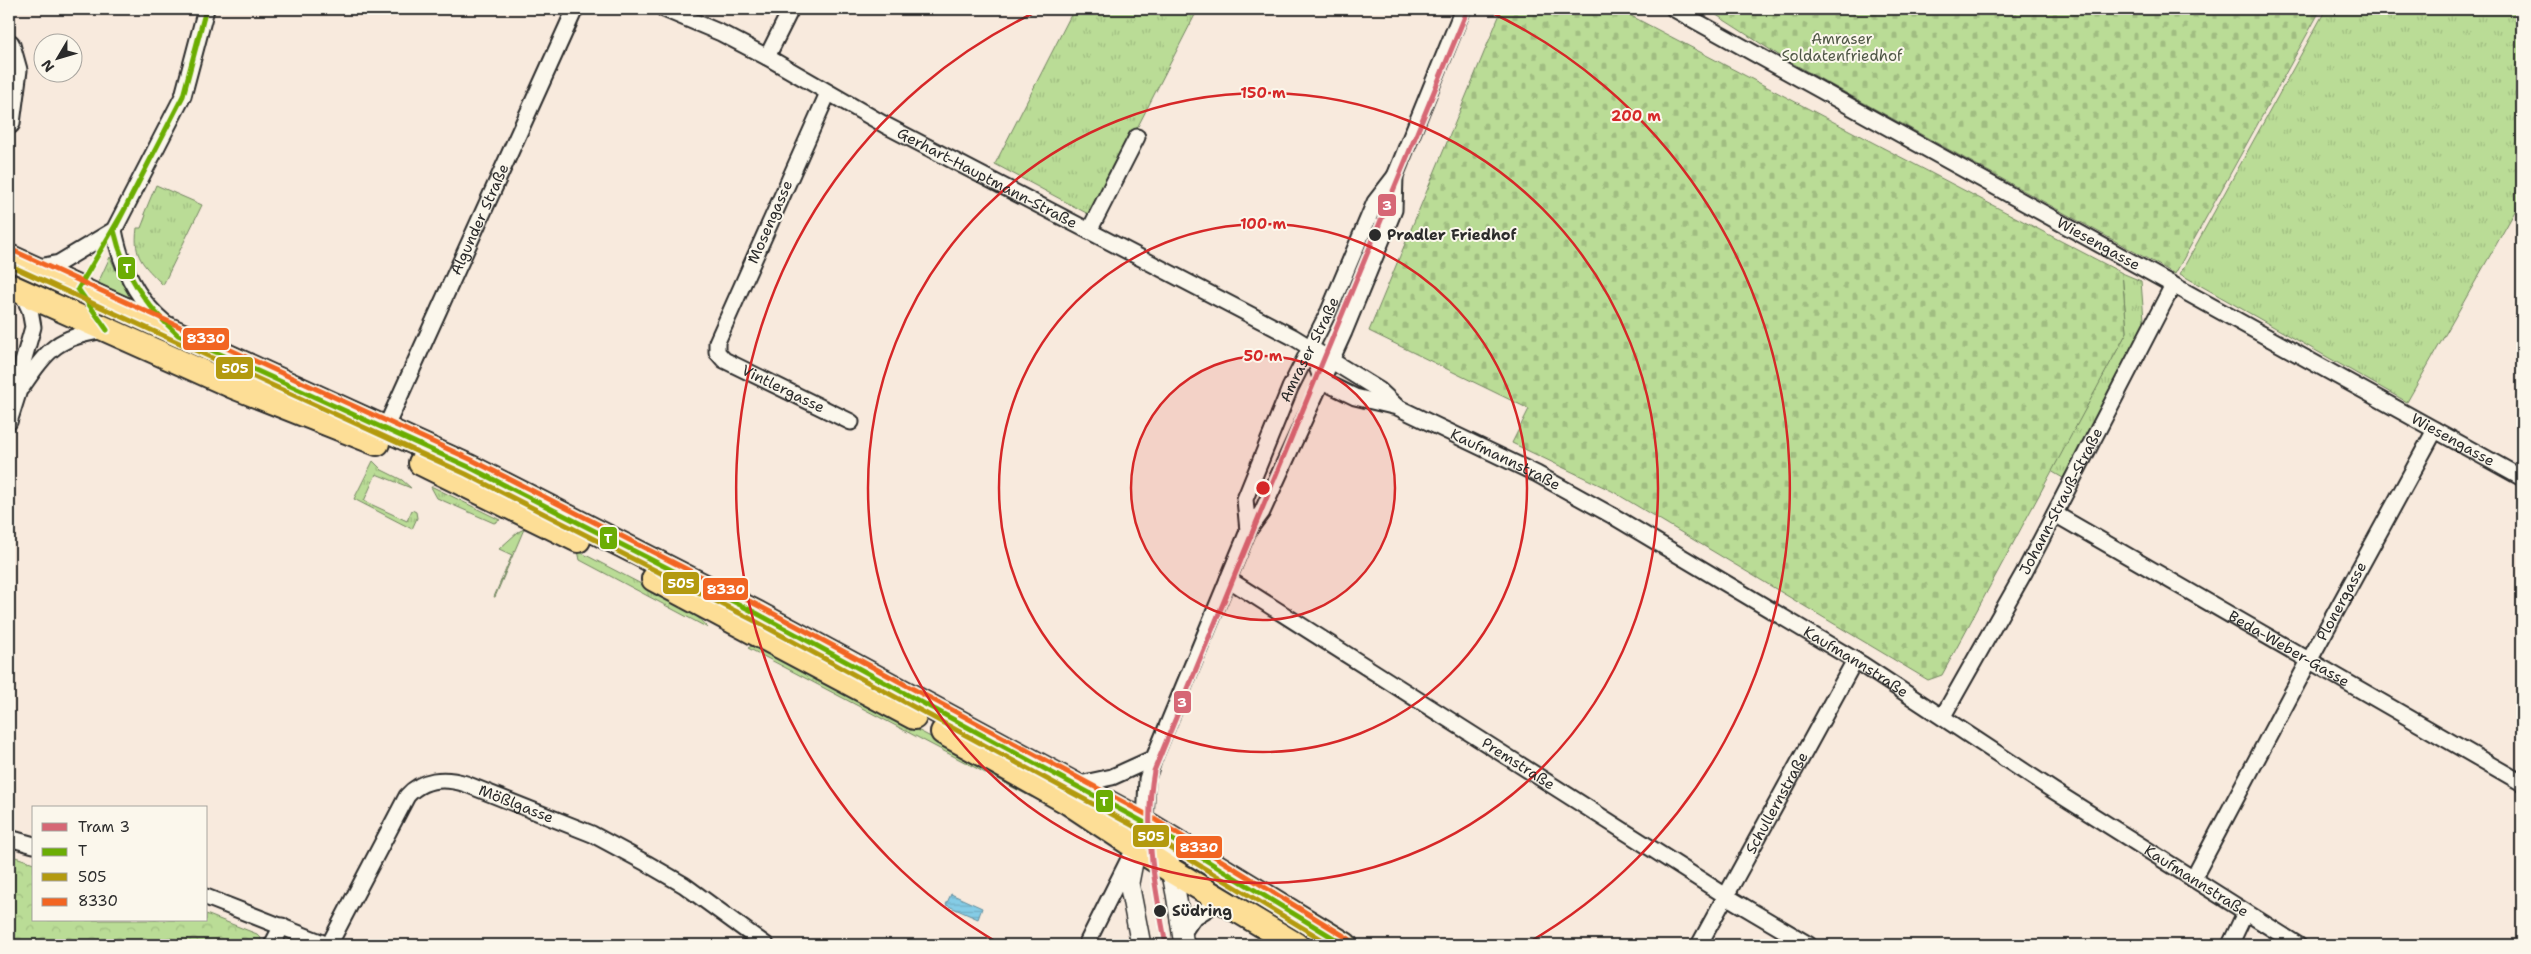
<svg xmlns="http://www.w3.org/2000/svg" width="2531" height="954" font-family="'Shantell Sans',sans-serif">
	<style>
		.grass { fill: url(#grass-tufts); stroke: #728460 }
		.forest { fill: url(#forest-crowns); stroke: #728460 }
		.cemetery { fill: url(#cemetery-stones); stroke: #728460 }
		.water { fill: url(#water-rules); stroke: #618c9b }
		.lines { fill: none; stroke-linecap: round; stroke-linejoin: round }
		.minor-casing { stroke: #2b2b2b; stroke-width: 19 }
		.tertiary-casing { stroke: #2b2b2b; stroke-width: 22 }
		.secondary-casing { stroke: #2b2b2b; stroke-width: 25 }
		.primary-casing { stroke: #2b2b2b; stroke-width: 28 }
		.minor { stroke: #fbf7ec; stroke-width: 15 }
		.tertiary { stroke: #fbf7ec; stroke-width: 19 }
		.secondary { stroke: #fbf7ec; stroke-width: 21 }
		.primary { stroke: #fdde96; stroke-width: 24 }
		.bus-1-casing { stroke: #fbf7ec; stroke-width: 9 }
		.bus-2-casing { stroke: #fbf7ec; stroke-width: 9 }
		.bus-3-casing { stroke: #fbf7ec; stroke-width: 9 }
		.bus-1 { stroke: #6bad04; stroke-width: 5 }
		.bus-2 { stroke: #b39a0f; stroke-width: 5 }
		.bus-3 { stroke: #f26522; stroke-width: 5 }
		.tram-1-casing { stroke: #fbf7ec; stroke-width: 9 }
		.tram-1 { stroke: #d66775; stroke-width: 5 }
		.ring { fill: none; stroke: #d62828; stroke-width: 2.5 }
		.stop-dot { fill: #2b2b2b; stroke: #fbf7ec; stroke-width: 2 }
		.labels { text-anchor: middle; stroke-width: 4; stroke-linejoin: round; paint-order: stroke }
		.park-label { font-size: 15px; fill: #4f5746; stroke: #fbf7ec }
		.street-label { font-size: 15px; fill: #2b2b2b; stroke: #fbf7ec }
		.stop-label { font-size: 15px; font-weight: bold; fill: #2b2b2b; stroke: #fbf7ec; text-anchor: start }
		.centre { fill: #d62828; stroke: #fbf7ec; stroke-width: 2.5 }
		.ring-label { font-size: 15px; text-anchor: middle; font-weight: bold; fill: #d62828; stroke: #fbf7ec; stroke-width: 4; stroke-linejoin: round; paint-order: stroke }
		.line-badge { stroke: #fbf7ec; stroke-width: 2 }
		.badge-label { font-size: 14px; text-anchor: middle; font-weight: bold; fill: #fff }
	</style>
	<defs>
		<pattern id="grass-tufts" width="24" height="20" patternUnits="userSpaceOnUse" patternTransform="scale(1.25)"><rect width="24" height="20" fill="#badc96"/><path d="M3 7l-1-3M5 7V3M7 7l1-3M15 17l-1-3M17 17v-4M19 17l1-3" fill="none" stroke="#a0bd81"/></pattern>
		<pattern id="forest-crowns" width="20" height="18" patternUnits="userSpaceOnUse" patternTransform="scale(1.25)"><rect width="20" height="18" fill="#badc96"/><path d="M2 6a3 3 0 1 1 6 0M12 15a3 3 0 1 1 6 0" fill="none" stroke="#a0bd81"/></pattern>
		<pattern id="cemetery-stones" width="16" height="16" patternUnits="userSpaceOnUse" patternTransform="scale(1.25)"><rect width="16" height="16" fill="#badc96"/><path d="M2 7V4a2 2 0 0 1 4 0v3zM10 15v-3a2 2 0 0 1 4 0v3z" fill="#a0bd81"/></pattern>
		<pattern id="water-rules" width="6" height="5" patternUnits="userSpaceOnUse" patternTransform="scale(1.25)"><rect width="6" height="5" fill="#85cce6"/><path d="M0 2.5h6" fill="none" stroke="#73afc5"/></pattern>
	</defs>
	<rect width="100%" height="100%" fill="#f8eadd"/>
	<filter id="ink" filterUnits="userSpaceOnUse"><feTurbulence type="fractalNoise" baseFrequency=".02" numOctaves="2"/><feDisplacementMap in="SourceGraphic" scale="10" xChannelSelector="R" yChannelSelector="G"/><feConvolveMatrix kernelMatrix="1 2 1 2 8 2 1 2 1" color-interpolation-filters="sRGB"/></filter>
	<g filter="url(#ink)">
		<!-- grass -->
		<path class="grass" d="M1074,9H1198L1092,216L995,164Z
			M2326,9H2522V199L2407,402L2180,274Z
			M156,185L202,205L163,285C143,264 133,258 137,228H141L146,215L144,214Z
			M110,257L122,284L132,299L98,283Z
			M2122,273L2141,281L2144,320L2140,348L2063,478L2051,471L2127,332Z
			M373,461L382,470L402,480L411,488L376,474L364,501L407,521L412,510L416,512L417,518L412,529L354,499Z
			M431,487H433L500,520L494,523L437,498Z
			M524,529L495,597H494L512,555L499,549L518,532Z
			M578,551L691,610L708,628L580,560Z
			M755,644L976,761L1040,800L1031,797L748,648Z"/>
		<!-- forest -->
		<path class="forest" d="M9,855L34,863V920H206V914L257,934L261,938L260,944L9,945Z"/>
		<!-- cemetery -->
		<path class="cemetery" d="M1502,9H1618L2122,273L2127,332L1942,675L1928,680L1612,491L1512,443L1529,409L1369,331Z
			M1707,9H2321L2175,274L1835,87L1780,56Z"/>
		<!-- water -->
		<path class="water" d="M951,894L982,908L978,919L946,905Z"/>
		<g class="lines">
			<!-- minor casing -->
			<g class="minor-casing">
				<g id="minor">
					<path id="s1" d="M664,9L721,33L767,57L885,125L1293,337L1379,390L1396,406"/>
					<path id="s2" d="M1674,9L2522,478"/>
					<path d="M767,57L791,9"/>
					<path id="s3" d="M828,93L717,342V352L724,360L851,422"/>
					<path d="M114,230C121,266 135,298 164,322"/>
					<path d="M1089,231L1137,137"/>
					<path d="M34,268L59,263L114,230L183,96L206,9"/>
					<path id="s4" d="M1311,349L1322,381L1355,397L1397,407L1537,474L1613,516L1863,665L2054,791L2298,945"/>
					<path d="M22,387C48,349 58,336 106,330"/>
					<path d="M9,422L19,390L23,362L33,327L30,310L21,291"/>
					<path id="s5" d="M385,429L575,9"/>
					<path id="s6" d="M2055,514L2522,783"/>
					<path id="s7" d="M1248,531L1245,499L1290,388L1329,311L1375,202L1395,176L1463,9"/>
					<path id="s8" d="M1228,579L1726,896L1809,945"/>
					<path id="s9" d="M1943,716L2025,571L2173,285"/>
					<path d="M1075,785L1112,777L1154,758"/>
					<path d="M1145,823L1147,779L1154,758L1248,531L1262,512L1344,332L1394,210L1395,176"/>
					<path d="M9,838L34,845"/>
					<path id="s10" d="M2193,879L2310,659L2435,430"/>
					<path d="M206,897L328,945"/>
					<path d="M1182,934L1193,918L1221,900"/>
					<path d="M272,945L282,926"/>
					<path id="s11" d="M329,945L407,796C422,779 444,777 466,784L592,834L646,863L684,885L766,945"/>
					<path d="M1086,945L1130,857"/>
					<path id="s12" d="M1699,945L1855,660"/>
					<path d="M2230,945L2245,913"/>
				</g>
			</g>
			<!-- tertiary casing -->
			<g class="tertiary-casing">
				<path id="tertiary" d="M1164,835L1176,894L1184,945
					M1141,945L1129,883L1136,847L1145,823"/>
			</g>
			<!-- secondary casing -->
			<g class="secondary-casing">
				<path id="secondary" d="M9,45L16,70L9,123"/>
			</g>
			<!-- primary casing -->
			<g class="primary-casing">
				<path id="primary" d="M9,257L469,467L758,614L1145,823L1345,945
					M9,286L233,386L377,443
					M421,463L578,540
					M654,579L914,717
					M943,732L1068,802L1172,871L1296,945"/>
			</g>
			<!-- minor -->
			<use href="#minor" class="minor"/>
			<!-- tertiary -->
			<use href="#tertiary" class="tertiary"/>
			<!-- secondary -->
			<use href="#secondary" class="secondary"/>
			<!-- primary -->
			<use href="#primary" class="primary"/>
			<!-- bus-1 casing -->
			<g class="bus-1-casing">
				<path id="bus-1" d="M206,9L183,96L114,230C124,274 145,305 178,335L469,467L758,614L1145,823L1345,945
					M78,289L126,207
					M78,289L107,330"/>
			</g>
			<!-- bus-2 casing -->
			<g class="bus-2-casing">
				<path id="bus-2" d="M9,265L466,474L755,621L1141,830L1331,945"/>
			</g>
			<!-- bus-3 casing -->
			<g class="bus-3-casing">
				<path id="bus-3" d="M12,250L472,460L761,607L1149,816L1349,939"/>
			</g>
			<!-- bus-1 -->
			<use href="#bus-1" class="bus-1"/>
			<!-- bus-2 -->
			<use href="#bus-2" class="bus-2"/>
			<!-- bus-3 -->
			<use href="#bus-3" class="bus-3"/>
			<!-- tram-1 casing -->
			<g class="tram-1-casing">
				<path id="tram-1" d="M1166,945C1155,887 1143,830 1154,771L1468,9"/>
			</g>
			<!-- tram-1 -->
			<use href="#tram-1" class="tram-1"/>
		</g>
	</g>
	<!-- distance rings -->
	<circle cx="1263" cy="488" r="132" fill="#d62828" fill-opacity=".12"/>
	<g class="ring">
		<circle cx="1263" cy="488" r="132"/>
		<circle cx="1263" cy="488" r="264"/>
		<circle cx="1263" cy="488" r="395"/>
		<path d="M1000 944A527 527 0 0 1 1040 10M1486 10A527 527 0 0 1 1526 944"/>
	</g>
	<!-- markers -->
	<g class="stop-dot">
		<circle cx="1375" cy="235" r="7"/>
		<circle cx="1160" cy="911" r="7"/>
	</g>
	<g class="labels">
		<!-- park labels -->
		<g class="park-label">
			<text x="1842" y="44">Amraser<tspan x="1842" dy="17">Soldatenfriedhof</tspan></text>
		</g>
		<!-- street labels -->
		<g class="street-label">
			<text dy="5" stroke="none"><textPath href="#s1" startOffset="365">Gerhart-Hauptmann-Straße</textPath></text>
			<text dy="5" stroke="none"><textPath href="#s5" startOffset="230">Algunder Straße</textPath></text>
			<text transform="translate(770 222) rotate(-66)" y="5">Mosengasse</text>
			<text dy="5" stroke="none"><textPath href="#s2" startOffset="485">Wiesengasse</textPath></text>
			<text dy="5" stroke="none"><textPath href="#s7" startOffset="195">Amraser Straße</textPath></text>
			<text dy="5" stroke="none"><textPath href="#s3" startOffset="359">Vintlergasse</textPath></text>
			<text dy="5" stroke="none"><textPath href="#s2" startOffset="890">Wiesengasse</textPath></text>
			<text dy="5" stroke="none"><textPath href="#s4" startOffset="234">Kaufmannstraße</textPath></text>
			<text dy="5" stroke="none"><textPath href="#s9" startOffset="245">Johann-Strauß-Straße</textPath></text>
			<text dy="5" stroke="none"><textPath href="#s10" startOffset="315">Plonergasse</textPath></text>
			<text dy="5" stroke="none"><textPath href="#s6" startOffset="270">Beda-Weber-Gasse</textPath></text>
			<text dy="5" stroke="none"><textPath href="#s4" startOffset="639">Kaufmannstraße</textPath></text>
			<text dy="5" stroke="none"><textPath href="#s8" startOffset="344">Premstraße</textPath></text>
			<text dy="5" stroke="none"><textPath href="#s12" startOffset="162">Schullernstraße</textPath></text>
			<text dy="5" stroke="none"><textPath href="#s11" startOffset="286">Mößlgasse</textPath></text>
			<text dy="5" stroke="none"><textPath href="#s4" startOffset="1044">Kaufmannstraße</textPath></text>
		</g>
		<!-- stop labels -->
		<g class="stop-label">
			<text x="1387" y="240">Pradler Friedhof</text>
			<text x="1172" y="916">Südring</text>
		</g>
	</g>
	<circle cx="1263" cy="488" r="8" class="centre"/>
	<g class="ring-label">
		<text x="1263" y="98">150 m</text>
		<text x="1636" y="121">200 m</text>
		<text x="1263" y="229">100 m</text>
		<text x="1263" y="361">50 m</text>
	</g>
	<g class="line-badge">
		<rect x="1377" y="193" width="20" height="24" rx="5" fill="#d66775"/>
		<rect x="117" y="256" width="19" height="24" rx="5" fill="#6bad04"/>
		<rect x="182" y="327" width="48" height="24" rx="5" fill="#f26522"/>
		<rect x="215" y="356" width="39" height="24" rx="5" fill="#b39a0f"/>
		<rect x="599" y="526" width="19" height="24" rx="5" fill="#6bad04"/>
		<rect x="662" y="571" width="38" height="24" rx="5" fill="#b39a0f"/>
		<rect x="702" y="577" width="47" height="24" rx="5" fill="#f26522"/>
		<rect x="1173" y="690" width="19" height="24" rx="5" fill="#d66775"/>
		<rect x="1095" y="789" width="19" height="24" rx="5" fill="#6bad04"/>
		<rect x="1132" y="824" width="38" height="24" rx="5" fill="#b39a0f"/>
		<rect x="1175" y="835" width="48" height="24" rx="5" fill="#f26522"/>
	</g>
	<g class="badge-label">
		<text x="1387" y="210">3</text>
		<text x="127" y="273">T</text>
		<text x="206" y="343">8330</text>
		<text x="235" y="373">505</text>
		<text x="608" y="543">T</text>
		<text x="681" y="588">505</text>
		<text x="726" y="594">8330</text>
		<text x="1182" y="707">3</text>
		<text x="1104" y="806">T</text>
		<text x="1151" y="841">505</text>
		<text x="1199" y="852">8330</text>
	</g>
	<!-- margin -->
	<rect width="2531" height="954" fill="none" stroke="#fbf7ec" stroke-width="30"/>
	<rect x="15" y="15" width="2501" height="924" fill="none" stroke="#2b2b2b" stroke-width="2" filter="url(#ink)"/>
	<!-- legend -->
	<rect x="32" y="806" width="175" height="115" fill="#fbf7ec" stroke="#a8a59f"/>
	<rect x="42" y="823" width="25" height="8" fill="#d66775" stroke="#a8a59f"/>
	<text x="78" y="832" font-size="15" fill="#2b2b2b">Tram 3</text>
	<rect x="42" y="848" width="25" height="8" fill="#6bad04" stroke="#a8a59f"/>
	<text x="78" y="856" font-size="15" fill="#2b2b2b">T</text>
	<rect x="42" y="873" width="25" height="8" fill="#b39a0f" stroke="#a8a59f"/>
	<text x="78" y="882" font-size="15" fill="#2b2b2b">505</text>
	<rect x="42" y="898" width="25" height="8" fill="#f26522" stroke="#a8a59f"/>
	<text x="78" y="906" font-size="15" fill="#2b2b2b">8330</text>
	<!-- north arrow -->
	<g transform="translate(58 58) rotate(232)"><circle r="24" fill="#fbf7ec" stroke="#a8a59f"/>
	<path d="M0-4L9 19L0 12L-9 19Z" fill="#2b2b2b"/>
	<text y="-8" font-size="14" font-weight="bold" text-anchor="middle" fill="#2b2b2b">N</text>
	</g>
</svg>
